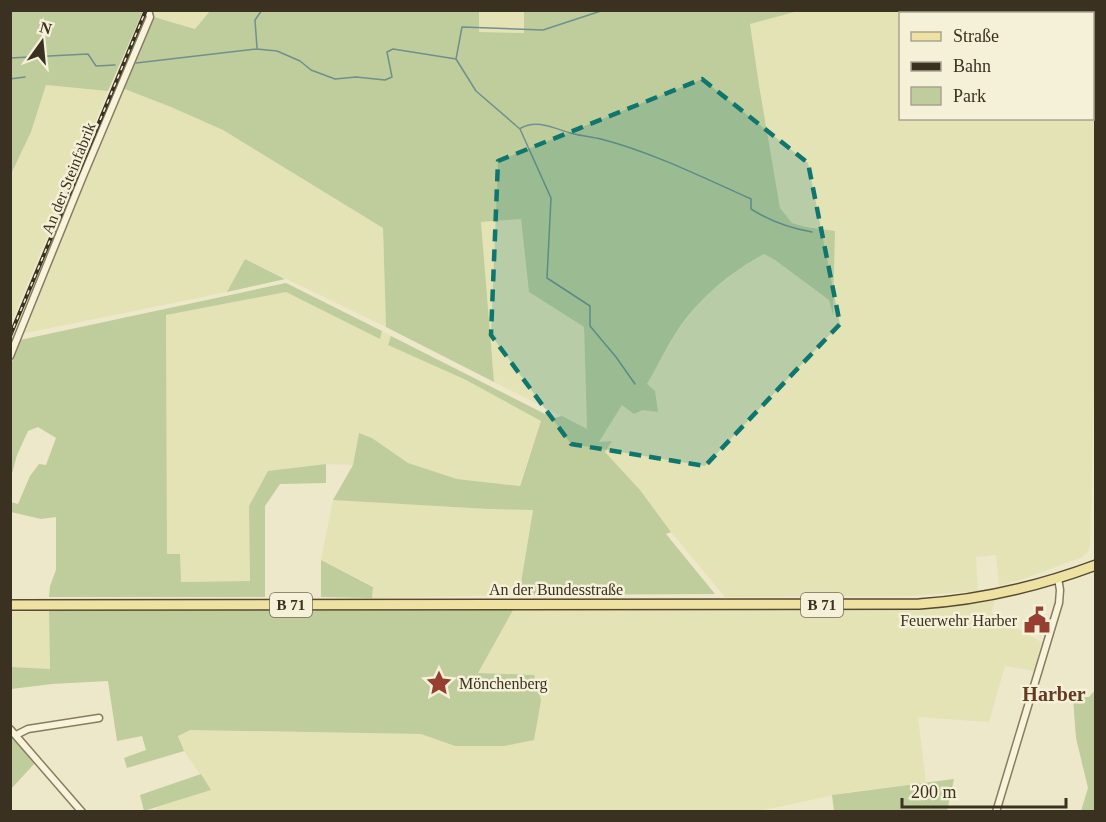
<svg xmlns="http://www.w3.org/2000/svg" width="1106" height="822" font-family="Georgia,serif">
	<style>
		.farmland { fill: #e3e3b6 }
		.green { fill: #bfcc9c }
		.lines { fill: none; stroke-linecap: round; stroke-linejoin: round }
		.stream { stroke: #70908d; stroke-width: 1.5 }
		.minor-casing { stroke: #897c5e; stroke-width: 9 }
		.secondary-casing { stroke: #6b5d41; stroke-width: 11 }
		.primary-casing { stroke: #574932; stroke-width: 12 }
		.minor { stroke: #f8f4dc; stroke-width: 6 }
		.secondary { stroke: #f8f4dc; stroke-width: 8 }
		.primary { stroke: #eee2a3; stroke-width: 9 }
		.rail-casing { stroke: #3a3121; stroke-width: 4 }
		.rail { stroke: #f5f1d8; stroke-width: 1.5; stroke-dasharray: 4.5; stroke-linecap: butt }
		.marked { fill: #0f766e; fill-opacity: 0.2; stroke: #0f766e; stroke-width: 4.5; stroke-dasharray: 12 8; stroke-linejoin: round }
		.labels { text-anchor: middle; stroke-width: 5; stroke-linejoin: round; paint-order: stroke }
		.shield { fill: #f5f1d8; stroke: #726b58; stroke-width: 1.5 }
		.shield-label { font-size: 15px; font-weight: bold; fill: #3a3121 }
		.street-label { font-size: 16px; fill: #3a3121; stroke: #f5f1d8 }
		.poi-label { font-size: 16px; fill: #3a3121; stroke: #f5f1d8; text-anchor: end }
		.quarter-label { font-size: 20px; font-weight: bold; fill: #653a22; stroke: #f5f1d8 }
	</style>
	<rect width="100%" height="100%" fill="#ede8c9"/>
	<!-- farmland -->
	<path class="farmland" d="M798,10L1085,11L1086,13L900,14V118H1092L1093,49L1096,66V312L1090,545L1088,552L1082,557L1029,577L999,586L996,555L976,557L978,591L910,596L725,597L671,532L640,490L605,452L611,442L599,443L622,405L647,384L678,330L703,298L736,271L750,262L764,254L775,260L829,300L832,312L835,231L806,227L792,223L780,208L759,85L750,24Z
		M150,11H210L195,29L154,17Z
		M479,11H524V33L478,32Z
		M46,85L108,91L11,323V174L31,132Z
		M122,88L171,107L223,130L383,228L386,327L245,259L227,292L21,334Z
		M521,219L529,292L584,327L587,429L494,382L481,222Z
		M286,292L380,338L382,331L391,336L388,345L466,380L541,421L519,486L457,479L408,463L372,438L359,433L353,465L326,464L268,471L249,506L250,581L181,582L167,554L166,315Z
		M333,500L488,509L533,510L519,595L372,598L373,586L321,560Z
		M995,600L991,613L1041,642L1035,671L1005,666L989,722L918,717L926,783L849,792L753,812H157L156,808L211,790L184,751L178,735L190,730L421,734L455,746L478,673L513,610L919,608L948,607Z
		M49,611L50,669L11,667V612Z"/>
	<!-- green -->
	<path class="green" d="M10,11H143L108,91L46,85L31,132L11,174Z
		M210,11H479V32L524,33V11H798L750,24L759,85L780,208L792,223L806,227L835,231L833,315L829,300L775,260L764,254C730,272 698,299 677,331C666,348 657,367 647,384L655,391L658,412L643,410L634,414L622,405L599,442L612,441L605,452L640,490L671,532L666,534L715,594L519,595L533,510L488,509L333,500L353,465L359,433L372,438L408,463L457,479L520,486L541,421L466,380L388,345L391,336L543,413L554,418L562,416L587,429L584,327L529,292L521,219L481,222L494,382L386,327L383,228L223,130L171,107L122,88L154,17L195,29Z
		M245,259L285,279L227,292Z
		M286,283L382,331L380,339L286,292L166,315L167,554H180L181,582L250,581L249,506L268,471L326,464V483L280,484L265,506V597H49L50,586L56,570V517L41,519L11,512V502L18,504L30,476L39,464L46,465L56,438L38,427L28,431L17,455L11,477V365L20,340Z
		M321,560L373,587L372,598L321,597Z
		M513,610L478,673L534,675L541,700L534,740L504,746H455L421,734L190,730L178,736L184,751L127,768L124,758L146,750L142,736L117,741L108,681L52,684L11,689V667L50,669L49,611Z
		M1095,690V811H1081L1088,788L1076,738L1073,698L1089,697Z
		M11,737L35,763L11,789Z
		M201,774L211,790L144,811L140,795Z
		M954,779L947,811H834L832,795Z"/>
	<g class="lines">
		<!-- stream -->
		<path class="stream" d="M604,10L543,30L462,27L456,59L476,91L520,129L551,198L547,278L590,306V326L616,357L635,384
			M257,48L255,20L262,10
			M10,58L88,54L96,66L115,65
			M136,63L257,49L277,51L300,61L311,70L335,79L356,77L385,80L392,77L387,52L393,49L456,59
			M10,79L25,77
			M521,128C538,118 557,130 574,134C583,136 592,137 601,139C654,153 702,177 751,199V209C770,221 789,228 812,232"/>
		<!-- minor casing -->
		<g class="minor-casing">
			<path id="minor" d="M10,356L83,176L150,17L148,10
				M10,729L82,812
				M16,735L28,729L99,718
				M996,812L1059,603L1060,590L1058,578"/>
		</g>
		<!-- secondary casing -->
		<g class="secondary-casing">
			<path id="secondary" d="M1095,10L1096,14"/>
		</g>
		<!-- primary casing -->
		<g class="primary-casing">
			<path id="primary" d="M10,605L919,604C982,600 1037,587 1096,565"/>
		</g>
		<!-- minor -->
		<use href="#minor" class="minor"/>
		<!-- secondary -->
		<use href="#secondary" class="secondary"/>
		<!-- primary -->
		<use href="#primary" class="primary"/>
		<!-- rail casing -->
		<g class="rail-casing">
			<path id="rail" d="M10,336L146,10"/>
		</g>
		<!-- rail -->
		<use href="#rail" class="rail"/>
	</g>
	<!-- marked area -->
	<path class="marked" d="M702,79L808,163L840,324L705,466L571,444L491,335L498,161Z"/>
	<!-- icons -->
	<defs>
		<g id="civic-bare" transform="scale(2.07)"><path d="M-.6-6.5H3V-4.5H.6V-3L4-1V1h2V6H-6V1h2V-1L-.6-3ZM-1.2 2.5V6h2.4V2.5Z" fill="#963f30" stroke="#f5f1d8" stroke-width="2.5" paint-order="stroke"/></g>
		<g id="sight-bare" transform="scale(2.07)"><path d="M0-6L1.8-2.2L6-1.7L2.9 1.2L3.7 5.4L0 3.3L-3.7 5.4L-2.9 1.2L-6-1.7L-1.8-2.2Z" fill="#963f30" stroke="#f5f1d8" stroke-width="2.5" paint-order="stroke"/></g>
	</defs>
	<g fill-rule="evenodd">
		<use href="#civic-bare" x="1037" y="620"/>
		<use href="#sight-bare" x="439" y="683"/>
	</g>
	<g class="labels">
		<!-- shield labels -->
		<g class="shield">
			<rect x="270" y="593" width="42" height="24" rx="4.5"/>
			<rect x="801" y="593" width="42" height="24" rx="4.5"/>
		</g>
		<g class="shield-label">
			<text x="291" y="610">B 71</text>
			<text x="822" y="610">B 71</text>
		</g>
		<!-- street labels -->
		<g class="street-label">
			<text transform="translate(68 178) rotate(-68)" y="6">An der Steinfabrik</text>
			<text x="556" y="595">An der Bundesstraße</text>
		</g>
		<!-- poi labels -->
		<g class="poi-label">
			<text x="1017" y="626">Feuerwehr Harber</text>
			<text x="459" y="689" text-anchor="start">Mönchenberg</text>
		</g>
		<!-- quarter labels -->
		<g class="quarter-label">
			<text x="1054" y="701">Harber</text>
		</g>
	</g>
	<!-- border -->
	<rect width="1106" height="822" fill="none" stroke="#3a3121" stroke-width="24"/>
	<!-- legend -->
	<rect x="899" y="12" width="195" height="108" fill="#f5f1d8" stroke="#aaa48f" stroke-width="1.5"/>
	<rect x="911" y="32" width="30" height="9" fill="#eee2a3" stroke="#aaa48f" stroke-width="1.5"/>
	<text x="953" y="42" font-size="18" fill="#3a3121">Straße</text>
	<rect x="911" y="62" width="30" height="9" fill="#3a3121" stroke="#aaa48f" stroke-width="1.5"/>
	<text x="953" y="72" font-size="18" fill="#3a3121">Bahn</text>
	<rect x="911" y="87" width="30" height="18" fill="#bfcc9c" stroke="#aaa48f" stroke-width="1.5"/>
	<text x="953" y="102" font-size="18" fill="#3a3121">Park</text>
	<!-- north arrow -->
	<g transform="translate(42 42) rotate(15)" stroke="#f5f1d8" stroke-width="4.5" paint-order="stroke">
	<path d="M0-4.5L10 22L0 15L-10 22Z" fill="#3a3121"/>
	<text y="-9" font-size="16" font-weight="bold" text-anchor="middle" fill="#3a3121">N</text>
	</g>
	<!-- scale -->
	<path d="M902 798v9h164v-9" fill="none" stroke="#3a3121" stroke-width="3"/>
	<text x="911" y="798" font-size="18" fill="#3a3121" stroke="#f5f1d8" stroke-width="4.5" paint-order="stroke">200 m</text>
</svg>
